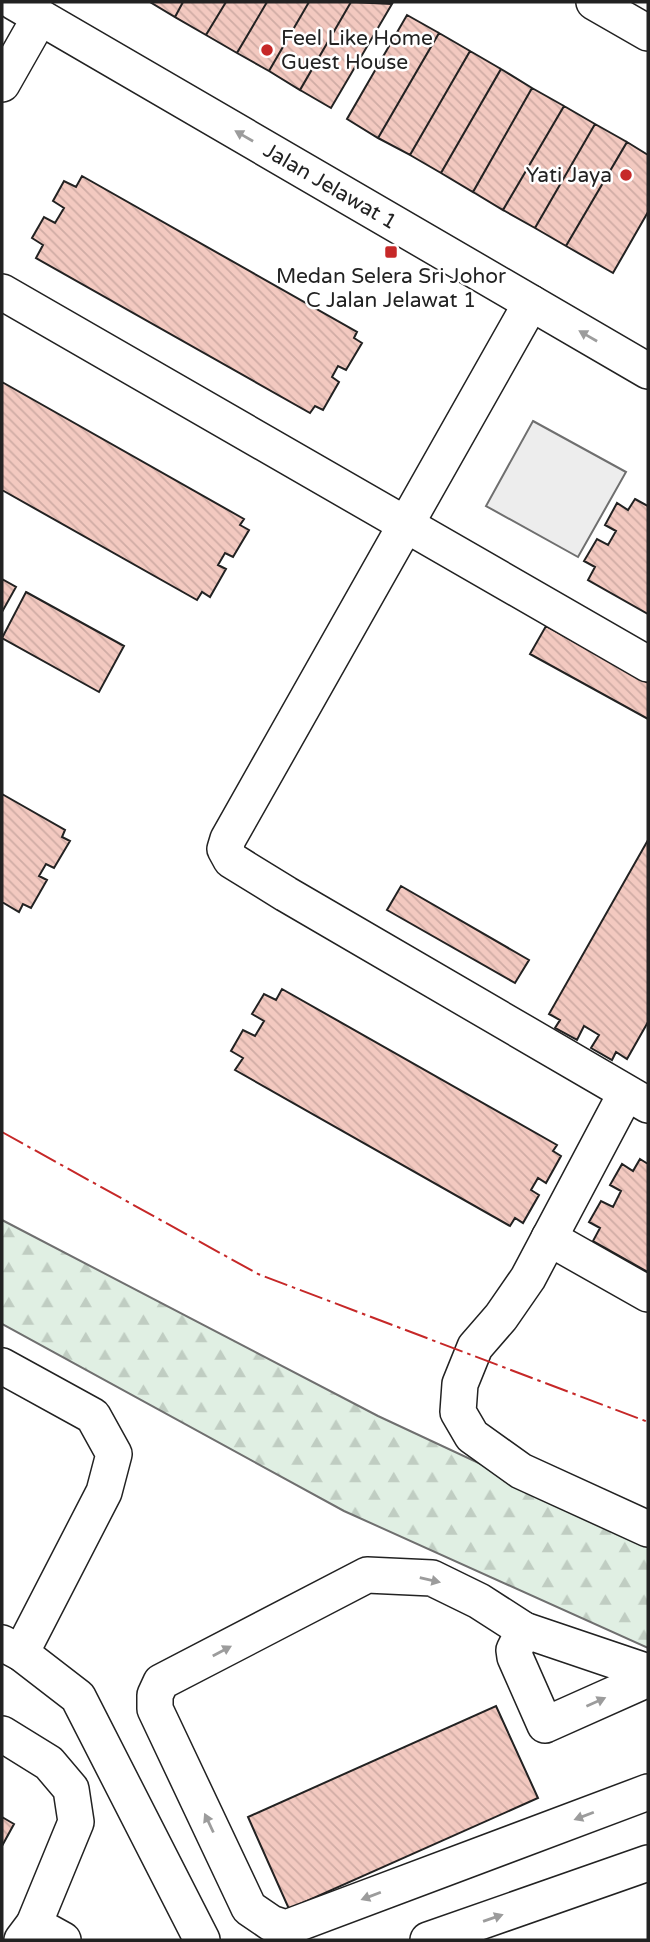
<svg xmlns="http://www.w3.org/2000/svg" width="650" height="1942" font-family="'Varela Round',sans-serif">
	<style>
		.forest { fill: url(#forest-firs); stroke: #6f6f6f; stroke-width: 2 }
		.parking { fill: #ededed; stroke: #6f6f6f; stroke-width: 2 }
		.building { fill: url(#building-back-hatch); stroke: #222; stroke-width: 2 }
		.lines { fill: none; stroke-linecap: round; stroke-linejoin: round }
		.minor-casing { stroke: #222; stroke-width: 38 }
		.minor { stroke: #fff; stroke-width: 35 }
		.power { stroke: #c62828; stroke-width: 2; stroke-dasharray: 24 5 3.5 5; stroke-linecap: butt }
		.oneway { fill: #9c9c9c }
		.poi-dot { fill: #c62828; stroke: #fff; stroke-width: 2.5 }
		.labels { text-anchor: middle; stroke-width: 5; stroke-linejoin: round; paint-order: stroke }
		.poi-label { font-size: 21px; fill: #222; stroke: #fff; text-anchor: start }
		.street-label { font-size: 21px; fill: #222; stroke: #fff }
	</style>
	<defs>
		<pattern id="forest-firs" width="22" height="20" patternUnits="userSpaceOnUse" patternTransform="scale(1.75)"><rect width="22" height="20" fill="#e0efe3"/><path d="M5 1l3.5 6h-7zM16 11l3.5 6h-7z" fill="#c0cdc2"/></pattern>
		<pattern id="building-back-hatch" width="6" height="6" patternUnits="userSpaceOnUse" patternTransform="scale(1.75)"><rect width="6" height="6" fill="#f3c9c0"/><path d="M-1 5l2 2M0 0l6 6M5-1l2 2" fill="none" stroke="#d0aca5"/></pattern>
	</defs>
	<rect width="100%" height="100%" fill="#fff"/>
	<!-- forest -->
	<path class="forest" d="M2,1220L378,1416L648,1542V1648L344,1511L2,1324Z"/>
	<!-- parking -->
	<path class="parking" d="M533,421L626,472L578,557L486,506Z"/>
	<!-- building -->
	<path class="building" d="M150,2H183L175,17Z
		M183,2H226L206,35L175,17Z
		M226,2H267L237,53L206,35Z
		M267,2H309L269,71L237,53Z
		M309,2H351L300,90L269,71Z
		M351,2L392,4L331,108L300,90Z
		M407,15L439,33L378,138L347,119Z
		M439,33L470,51L410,155L378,138Z
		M470,51L501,69L441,173L410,155Z
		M501,69L532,88L473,192L441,173Z
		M532,88L564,106L503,210L473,192Z
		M564,106L595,124L535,228L503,210Z
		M595,124L627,142L566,246L535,228Z
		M627,142L648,155V212L613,273L566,246Z
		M82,176L357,332L354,338L362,343L346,370L338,366L332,377L339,382L323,410L315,406L310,413L36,258L43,245L32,238L44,217L55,223L64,208L53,201L64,181L76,187Z
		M2,382L244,519L240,525L249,530L233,557L225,553L218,565L226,569L210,597L202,592L197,600L2,490Z
		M635,499L648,506V614L588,580L595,567L584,561L597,539L608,545L616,531L605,525L617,503L628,510Z
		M2,579L16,587L2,612Z
		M26,592L124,646L99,692L2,638Z
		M546,626L648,683V719L530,654Z
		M2,794L65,830L62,837L70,841L54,868L46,864L39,876L47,880L31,908L23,904L19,912L2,902Z
		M648,840V1022L627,1059L616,1052L612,1060L591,1048L599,1035L584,1026L577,1040L555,1028L560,1020L549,1014Z
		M401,886L529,960L515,983L387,910Z
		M282,989L557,1145L553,1151L561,1156L546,1183L538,1178L531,1190L539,1195L523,1223L515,1218L510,1226L235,1070L243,1058L231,1051L243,1030L255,1036L264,1021L252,1014L264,994L276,1000Z
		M640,1159L648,1164V1272L593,1241L600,1228L589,1222L601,1201L613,1207L621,1191L610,1185L622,1164L633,1171Z
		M496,1706L538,1798L289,1909L248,1817Z
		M2,1817L14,1824L2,1846Z"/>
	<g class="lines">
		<!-- minor casing -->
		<g class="minor-casing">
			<g id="minor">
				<path id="s1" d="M14,2L648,371"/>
				<path d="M594,2L648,33"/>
				<path d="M2,84L40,17"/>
				<path d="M2,292L648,664"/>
				<path d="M531,303L228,839L225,849L231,860L286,894L648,1105"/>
				<path d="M626,1093L528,1278L501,1317L475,1347L460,1384L458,1412L472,1436L521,1471L648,1529"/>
				<path d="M549,1238L648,1294"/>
				<path d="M2,1366L93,1416L114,1454L104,1492L21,1653"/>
				<path d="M524,1630L514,1650L515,1657L545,1725L648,1679"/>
				<path d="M2,1643L21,1653L78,1697L202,1940"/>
				<path d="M648,1672L524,1630L479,1601L432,1578L367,1575L161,1682L155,1695V1709L249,1908L271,1923L286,1928L648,1792"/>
				<path d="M2,1734L49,1763L71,1789L76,1822L34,1924L22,1940"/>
				<path d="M34,1924L63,1940"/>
				<path d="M428,1940L648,1863"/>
			</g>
		</g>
		<!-- minor -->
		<use href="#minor" class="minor"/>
		<!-- power -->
		<path class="power" d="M2,1132L258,1274L648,1422"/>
	</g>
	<!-- one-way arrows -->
	<defs><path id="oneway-solid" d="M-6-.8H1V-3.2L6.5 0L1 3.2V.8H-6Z" transform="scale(1.75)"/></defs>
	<g class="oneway">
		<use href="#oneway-solid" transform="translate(244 136) rotate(-150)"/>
		<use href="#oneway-solid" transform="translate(588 336) rotate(-150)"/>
		<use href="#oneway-solid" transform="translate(430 1580) rotate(13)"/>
		<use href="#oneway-solid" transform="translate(222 1651) rotate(-28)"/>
		<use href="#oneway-solid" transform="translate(596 1702) rotate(-24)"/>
		<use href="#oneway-solid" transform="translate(584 1816) rotate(159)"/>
		<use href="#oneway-solid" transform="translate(209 1823) rotate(-115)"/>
		<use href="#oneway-solid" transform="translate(371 1896) rotate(159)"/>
		<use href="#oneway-solid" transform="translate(493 1918) rotate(-19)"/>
	</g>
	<!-- markers -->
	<g class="poi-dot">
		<circle cx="267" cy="50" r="7"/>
		<circle cx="626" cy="175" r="7"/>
		<rect x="384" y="245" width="14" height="14" rx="3.5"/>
	</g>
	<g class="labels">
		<!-- poi labels -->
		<g class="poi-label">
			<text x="281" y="45">Feel Like Home<tspan x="281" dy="24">Guest House</tspan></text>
			<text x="612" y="182" text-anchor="end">Yati Jaya</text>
			<text x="391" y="283" text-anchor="middle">Medan Selera Sri Johor<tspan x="391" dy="24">C Jalan Jelawat 1</tspan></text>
		</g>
		<!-- street labels -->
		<g class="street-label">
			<text dy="7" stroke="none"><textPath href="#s1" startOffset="366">Jalan Jelawat 1</textPath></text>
		</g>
	</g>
	<!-- border -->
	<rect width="650" height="1942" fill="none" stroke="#222222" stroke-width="7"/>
</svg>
